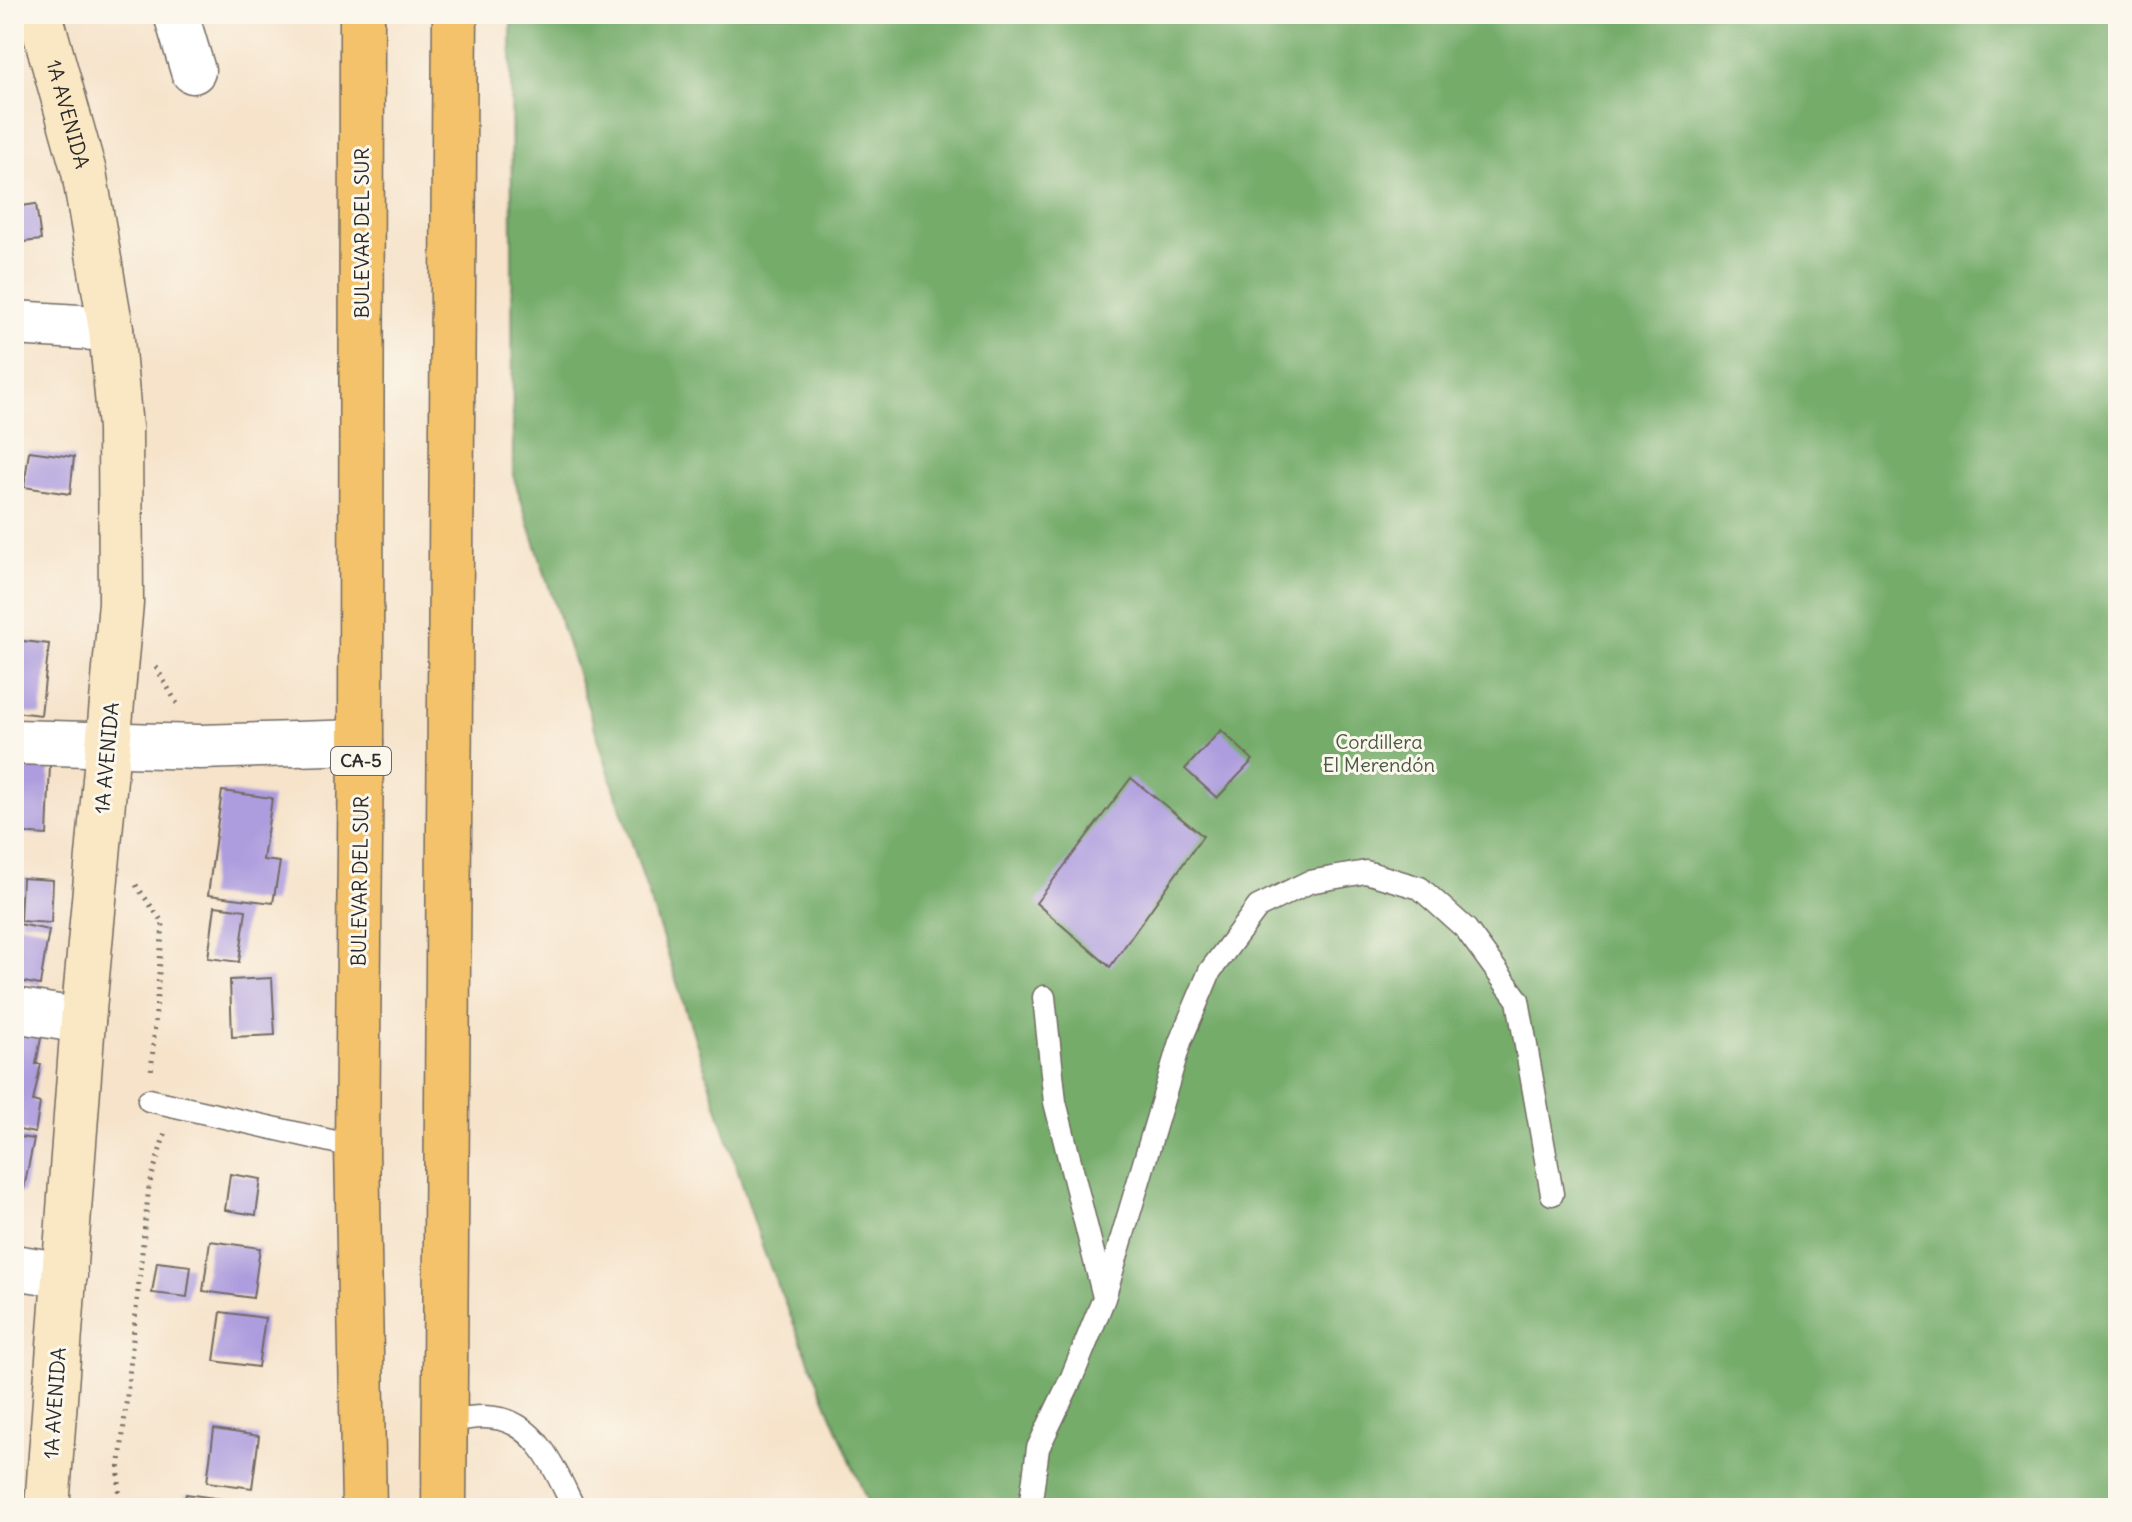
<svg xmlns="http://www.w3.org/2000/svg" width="2132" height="1522" font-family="Delius,sans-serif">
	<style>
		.forest { fill: #74ac6a; stroke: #506c4a; stroke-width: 2 }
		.building { fill: #ad9cde }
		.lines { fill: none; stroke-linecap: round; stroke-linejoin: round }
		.lane-casing { stroke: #726b63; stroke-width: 25 }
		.street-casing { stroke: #726b63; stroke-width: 47 }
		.secondary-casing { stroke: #726b63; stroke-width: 47 }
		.highway-casing { stroke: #726b63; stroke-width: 47 }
		.path { stroke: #726b63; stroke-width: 5; stroke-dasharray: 2 6; stroke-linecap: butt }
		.lane { stroke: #fff; stroke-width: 22 }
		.street { stroke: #fff; stroke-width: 44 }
		.secondary { stroke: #fae7c3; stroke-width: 44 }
		.highway { stroke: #f3c26a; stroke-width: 44 }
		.labels { text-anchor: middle; stroke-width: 6; stroke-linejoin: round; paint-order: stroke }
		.shield { fill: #fbf7ec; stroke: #696865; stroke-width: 2 }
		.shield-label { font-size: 18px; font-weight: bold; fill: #2b2b2b }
		.street-label { font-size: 20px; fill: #2b2b2b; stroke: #fbf7ec }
		.park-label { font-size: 20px; fill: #495a43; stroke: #fbf7ec }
	</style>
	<rect width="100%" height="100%" fill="#fbf7ec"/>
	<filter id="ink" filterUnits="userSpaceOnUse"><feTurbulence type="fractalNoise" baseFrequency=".0125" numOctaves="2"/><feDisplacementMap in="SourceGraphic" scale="16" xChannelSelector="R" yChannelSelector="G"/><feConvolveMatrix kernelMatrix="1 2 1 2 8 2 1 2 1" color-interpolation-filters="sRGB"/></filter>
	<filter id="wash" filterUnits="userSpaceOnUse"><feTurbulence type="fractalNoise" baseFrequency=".006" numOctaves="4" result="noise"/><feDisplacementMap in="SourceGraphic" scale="32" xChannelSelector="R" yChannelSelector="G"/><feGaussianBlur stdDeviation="1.8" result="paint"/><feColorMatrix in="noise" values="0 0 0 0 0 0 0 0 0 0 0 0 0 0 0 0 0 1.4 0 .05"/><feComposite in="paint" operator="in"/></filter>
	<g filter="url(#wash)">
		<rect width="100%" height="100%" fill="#f6e3ca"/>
		<!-- forest -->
		<path class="forest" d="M511,14H2118V1508H870L764,1252L513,475Z"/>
		<g id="blocks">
			<!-- building -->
			<path class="building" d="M36,204L41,240L14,243V207Z
				M29,451L74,457L70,494L24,487Z
				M14,640L49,644L41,715L14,712Z
				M1221,730L1253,760L1217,798L1185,769Z
				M14,764L50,765L47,835L14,833Z
				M1131,778L1203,836L1110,967L1036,903Z
				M222,791L272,798L263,860L280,862L273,903L208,895Z
				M22,878L53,880L51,923L20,921Z
				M215,906L246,910L239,962L208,958Z
				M14,923L49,930L40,985L14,980Z
				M272,978L275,1035L232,1037L230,980Z
				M14,1027L42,1033L36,1064H41L33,1101L40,1103L35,1133L14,1129Z
				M14,1136L34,1139L23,1193L14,1191Z
				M230,1174L261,1179L256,1215L225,1210Z
				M210,1241L260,1248L253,1298L203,1291Z
				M157,1262L191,1266L187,1297L152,1293Z
				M221,1312L265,1318L258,1367L214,1361Z
				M214,1429L259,1436L252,1488L207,1482Z
				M186,1494L244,1502L243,1508H184Z"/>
		</g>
	</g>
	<g filter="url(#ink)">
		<use href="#blocks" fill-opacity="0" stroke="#726b63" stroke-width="2"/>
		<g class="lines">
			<!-- lane casing -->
			<g class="lane-casing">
				<path id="lane" d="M1044,997L1055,1102L1104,1297
					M149,1100L357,1147
					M445,1422C462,1419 483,1414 501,1419C541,1429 557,1475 574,1508
					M1030,1508L1038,1448L1072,1377L1104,1298L1180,1042L1210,971L1258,907L1309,882L1366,872L1420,888L1466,929L1518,1000L1552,1194"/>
			</g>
			<!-- street casing -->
			<g class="street-casing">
				<path id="street" d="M176,14L193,71
					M14,323L111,329
					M14,742L200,747L361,742
					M14,1010L83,1021
					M14,1267L65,1275"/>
			</g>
			<!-- secondary casing -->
			<g class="secondary-casing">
				<g id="secondary">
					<path id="s1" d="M40,14L84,172L111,329L120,428L121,603L83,1021L47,1508"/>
				</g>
			</g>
			<!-- highway casing -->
			<g class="highway-casing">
				<path id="highway" d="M362,14L361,742L357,1147L364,1508
					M444,1508L455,14"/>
			</g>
			<!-- path -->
			<path class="path" d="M156,667L179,707
				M136,885L163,923L151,1074
				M119,1508V1472L149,1186L165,1133"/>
			<!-- lane -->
			<use href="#lane" class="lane"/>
			<!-- street -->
			<use href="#street" class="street"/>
			<!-- secondary -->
			<use href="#secondary" class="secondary"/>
			<!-- highway -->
			<use href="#highway" class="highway"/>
		</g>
	</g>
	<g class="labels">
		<!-- shield labels -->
		<rect class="shield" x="331" y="747" width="60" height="28" rx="6"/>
		<g class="shield-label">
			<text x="361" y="767">CA-5</text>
		</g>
		<!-- street labels -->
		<g class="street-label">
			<text dy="7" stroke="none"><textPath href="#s1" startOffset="104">1A AVENIDA</textPath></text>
			<text transform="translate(362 233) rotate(-90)" y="7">BULEVAR DEL SUR</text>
			<text transform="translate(107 758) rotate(-85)" y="7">1A AVENIDA</text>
			<text transform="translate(360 881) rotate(-89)" y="7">BULEVAR DEL SUR</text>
			<text transform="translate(55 1403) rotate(-86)" y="7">1A AVENIDA</text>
		</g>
		<!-- park labels -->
		<g class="park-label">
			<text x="1379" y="749">Cordillera<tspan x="1379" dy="23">El Merendón</tspan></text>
		</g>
	</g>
	<!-- margin -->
	<rect width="2132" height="1522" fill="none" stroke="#fbf7ec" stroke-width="48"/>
</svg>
